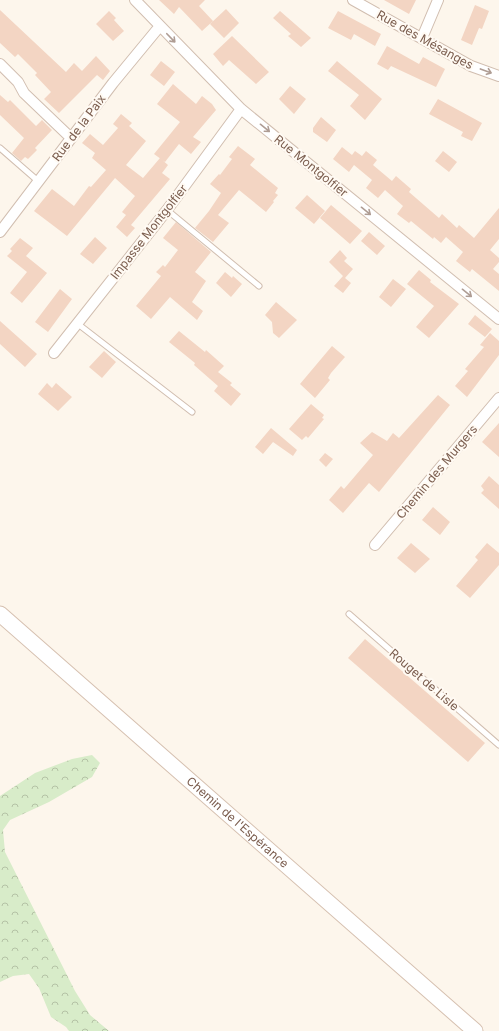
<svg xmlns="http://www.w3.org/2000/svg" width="499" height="1031" font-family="Inter,sans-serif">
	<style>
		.forest { fill: url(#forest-crowns) }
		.building { fill: #f3d5c3 }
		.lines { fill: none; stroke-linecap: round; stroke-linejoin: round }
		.lane-casing { stroke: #d1beb0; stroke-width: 7 }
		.street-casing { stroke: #d1beb0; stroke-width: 12 }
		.secondary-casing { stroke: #d6c0b0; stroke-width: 17 }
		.lane { stroke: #fff; stroke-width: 5 }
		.street { stroke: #fff; stroke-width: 10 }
		.secondary { stroke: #fff; stroke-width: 15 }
		.oneway { stroke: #af9d94 }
		.labels { text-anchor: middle; stroke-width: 4; stroke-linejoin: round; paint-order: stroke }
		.street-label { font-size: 12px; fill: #7a5c4d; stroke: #fffaf3 }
	</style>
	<defs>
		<pattern id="forest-crowns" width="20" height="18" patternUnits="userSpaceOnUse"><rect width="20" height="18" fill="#d8ecc9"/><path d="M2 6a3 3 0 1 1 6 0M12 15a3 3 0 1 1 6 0" fill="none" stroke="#b4c2a5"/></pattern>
	</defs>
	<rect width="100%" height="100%" fill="#fdf6ec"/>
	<!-- forest -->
	<path class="forest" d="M92,755L100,763L92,777L49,802L10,820L3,830L5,852L75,991L90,1015L109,1031H69L66,1027L51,1017L39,988L29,974L13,976L0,982V796L35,773L72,759Z"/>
	<!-- building -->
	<path class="building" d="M159,0H205L199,6L213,21L202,31L179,7L174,14Z
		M384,0H416L409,14Z
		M475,5L489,11L482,29L479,28L472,45L461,40Z
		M226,9L239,23L224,38L210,24Z
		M0,10L66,72L74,63L82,71L96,56L110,71L103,80L97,75L59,113L44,99L51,92L35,75L37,73L18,54L15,57L0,43Z
		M109,11L116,18L114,20L124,31L113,41L96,24Z
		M280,11L311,38L301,47L288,36L291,34L273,18Z
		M338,11L381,34L375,46L354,34L351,40L328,28Z
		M232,36L269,72L256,84L229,60L223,66L213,54Z
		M387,46L419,64L423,57L445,69L436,87L391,66L388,70L377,64Z
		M161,61L175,72L164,86L150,75Z
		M337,61L382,99L365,120L350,106L359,95L328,71Z
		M173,84L196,104L202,96L212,104L216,110L193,137L201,142L191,154L179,144L165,162L154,154L180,122L157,104Z
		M290,86L306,99L294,114L279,99Z
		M0,95L8,102L10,100L36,126L42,120L52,130L35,148L37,150L28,159L25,157L21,161L12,153L24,138L0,115Z
		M438,99L482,123L472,141L461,136L463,132L429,114Z
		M121,114L132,123L129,126L146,141L126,165L143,178L160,158L168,165L162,173L170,179L131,225L135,228L127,237L116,227L126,215L122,212L135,196L115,178L67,236L34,211L52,189L74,206L89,186L91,187L106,170L92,158L95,153L82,143L90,134L103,145L118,128L113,124Z
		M321,117L336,130L327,142L313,132V128Z
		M238,146L255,159L250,165L278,188L275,193L278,195L273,201L274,202L266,212L239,190L218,215L229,223L213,242L195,228L209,211L221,193L210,184L219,174L220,175L232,159L229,157Z
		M342,147L352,155L355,151L362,156L366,151L377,160L373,165L392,181L396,176L411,189L409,192L439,218L442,214L457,228L459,225L474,238L499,208V239L490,250L499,258V262L493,269L499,274V291L472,269L470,272L456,261L463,252L446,237L441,243L434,237L433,239L411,221L409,223L397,214L403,206L385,190L378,198L366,188L372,180L354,165L349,172L333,159Z
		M443,151L457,162L449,172L435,161Z
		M307,195L325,211L314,224L295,208Z
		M331,205L362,231L350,244L320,218Z
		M176,222L211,252L195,272L206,281L192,302L203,311L197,320L170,297L151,319L136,306L161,276L156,272L163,265L165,267L178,250L163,238Z
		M369,232L385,246L377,255L361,241Z
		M95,237L107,248L93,264L80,254Z
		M20,238L33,248L26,256L47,273L22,303L10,293L27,272L7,256L12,251L10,249Z
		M340,250L347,258L344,261L353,269L345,278L351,283L343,293L334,286L343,276L329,262Z
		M419,270L431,280L430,282L459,304L429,338L416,327L434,306L407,284Z
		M225,272L232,278L233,276L242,284L231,297L216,283Z
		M393,279L406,289L391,307L379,297Z
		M60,289L72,299L48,332L35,322Z
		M276,302L297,320L279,338L273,333L272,322L265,315Z
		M475,315L492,329L485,337L468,324Z
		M0,321L37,354L25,367L0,344Z
		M179,331L205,352L206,350L224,366L218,372L232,383L230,385L241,394L231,406L214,391L218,386L194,365L195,363L169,342Z
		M490,333L499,341V355L467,397L455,386L468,371L465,369L484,347L480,345Z
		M332,346L345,357L331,373L328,378L330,380L315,398L300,384Z
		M104,351L116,362L102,378L89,367Z
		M47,383L52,388L56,383L72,397L58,411L38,394Z
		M438,395L450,405L379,492L369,483L343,513L329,500L341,486L344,489L373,455L360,443L372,432L387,441L393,433L399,438Z
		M311,404L324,415L322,418L324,419L308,438L306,436L302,440L289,429Z
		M499,423V457L482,442Z
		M271,428L297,450L293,456L273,442L263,454L255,447Z
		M325,453L333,459L326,467L319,460Z
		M489,476L499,485V509L481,493L484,490L481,486Z
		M433,507L450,522L440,535L422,520Z
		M411,543L430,559L415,573L397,558Z
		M487,543L499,553V565L470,598L456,586L478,560L475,557Z
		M365,639L485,743L468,762L348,658Z"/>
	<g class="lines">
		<!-- lane casing -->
		<g class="lane-casing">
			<path id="lane" d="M0,148L38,181
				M167,210L259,286
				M78,324L192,412
				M349,614L499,745"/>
		</g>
		<!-- street casing -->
		<g class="street-casing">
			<path id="street" d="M135,0L241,109L499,319
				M353,0L471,66L499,76
				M422,38L438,0
				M0,64L18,82L24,93L71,138
				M0,232L113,83L160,26
				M54,353L167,210L241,109
				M375,545L499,398"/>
		</g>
		<!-- secondary casing -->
		<g class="secondary-casing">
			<g id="secondary">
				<path id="s1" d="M0,614L475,1031"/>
			</g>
		</g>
		<!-- lane -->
		<use href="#lane" class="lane"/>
		<!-- street -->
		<use href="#street" class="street"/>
		<!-- secondary -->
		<use href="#secondary" class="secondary"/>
	</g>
	<!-- one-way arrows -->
	<defs><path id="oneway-shaft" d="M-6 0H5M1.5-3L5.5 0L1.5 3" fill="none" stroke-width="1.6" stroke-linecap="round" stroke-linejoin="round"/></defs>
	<g class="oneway">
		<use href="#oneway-shaft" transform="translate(171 38) rotate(46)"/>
		<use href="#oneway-shaft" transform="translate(486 71) rotate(20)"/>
		<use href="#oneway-shaft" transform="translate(265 128) rotate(39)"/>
		<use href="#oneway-shaft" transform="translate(366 211) rotate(39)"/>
		<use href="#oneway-shaft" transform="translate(467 293) rotate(39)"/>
	</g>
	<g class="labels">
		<!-- street labels -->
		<g class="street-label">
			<text transform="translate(425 40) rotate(29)" y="4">Rue des Mésanges</text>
			<text transform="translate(79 128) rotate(-53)" y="4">Rue de la Paix</text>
			<text transform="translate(311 166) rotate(39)" y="4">Rue Montgolfier</text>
			<text transform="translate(149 232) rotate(-52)" y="4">Impasse Montgolfier</text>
			<text transform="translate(437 472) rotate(-50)" y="4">Chemin des Murgers</text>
			<text transform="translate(424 680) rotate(41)" y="4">Rouget de Lisle</text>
			<text dy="4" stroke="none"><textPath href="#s1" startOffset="316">Chemin de l'Espérance</textPath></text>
		</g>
	</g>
</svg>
